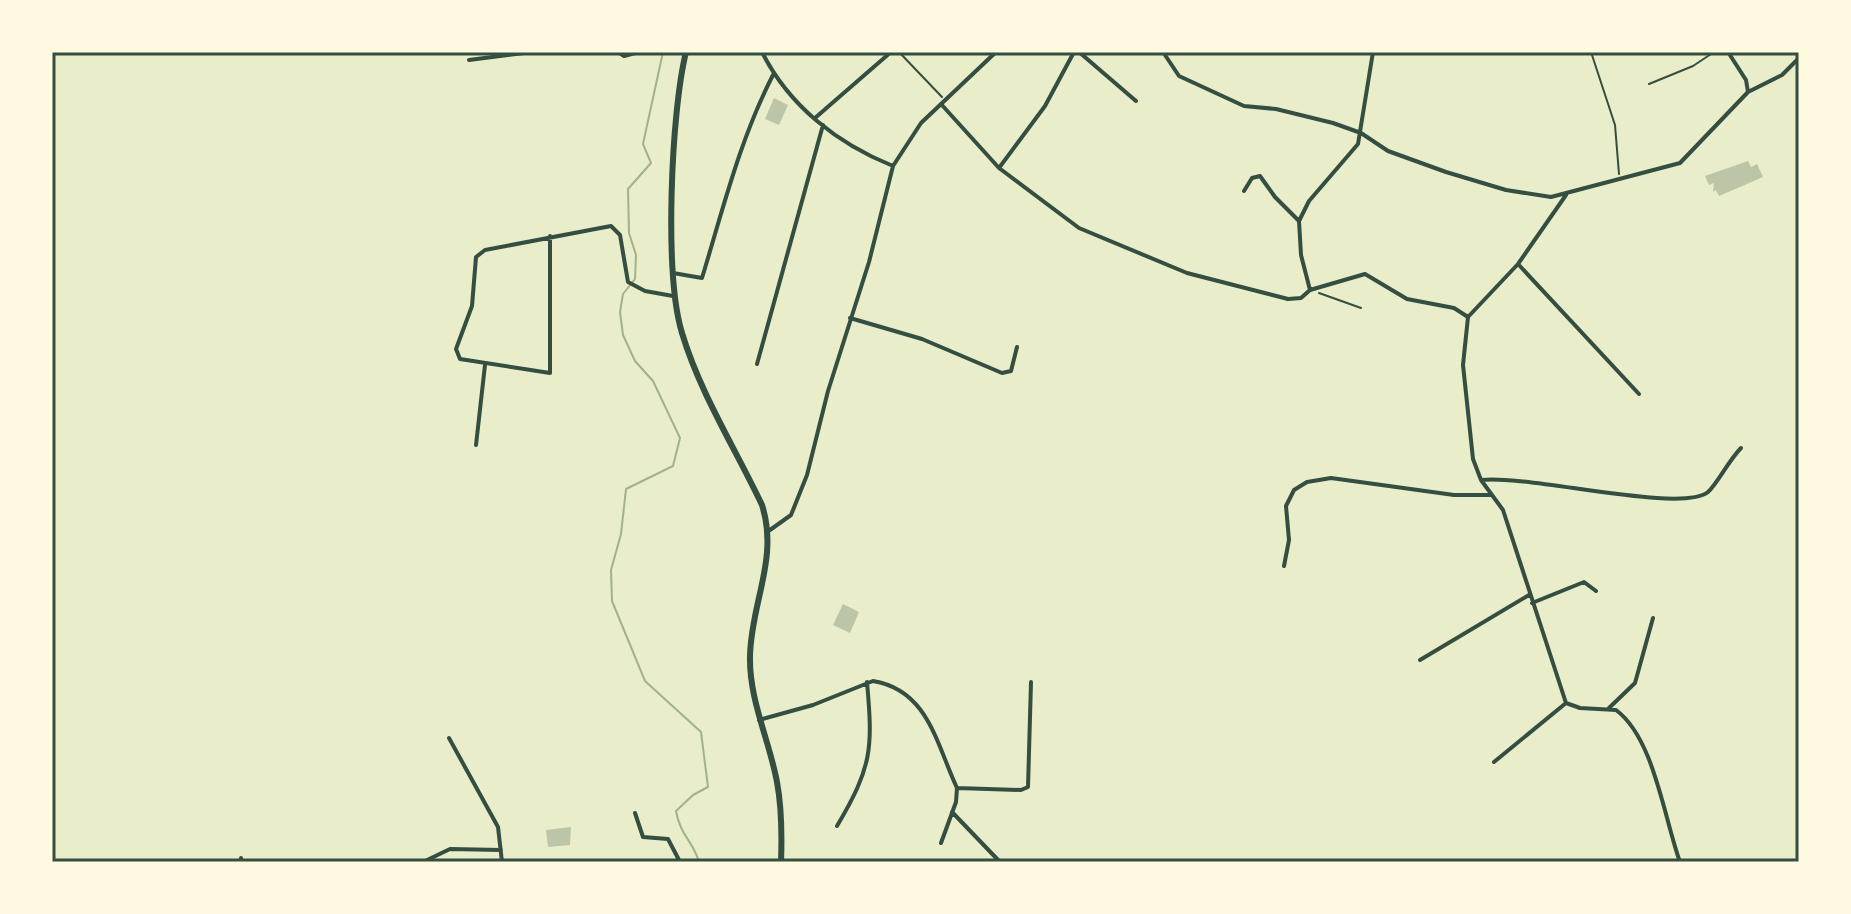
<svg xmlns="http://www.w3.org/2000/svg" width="1851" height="914" font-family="'PT Sans',sans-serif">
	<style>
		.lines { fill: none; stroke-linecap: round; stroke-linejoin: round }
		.stream { stroke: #a3b18a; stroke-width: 2 }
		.building { fill: #bcc5a7 }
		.path { stroke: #344e41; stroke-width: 2 }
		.minor { stroke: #344e41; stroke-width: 4 }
		.primary { stroke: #344e41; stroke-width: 6 }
		.neatline { fill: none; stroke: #344e41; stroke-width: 3 }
	</style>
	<rect width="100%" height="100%" fill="#e9edc9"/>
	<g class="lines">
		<!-- stream -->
		<path class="stream" d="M663,52L643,144L651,163L628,189L629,233L636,255L635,279L623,294L620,312L623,335L635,361L653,381L680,438L673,466L626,489L621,534L611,570L612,601L645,681L701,732L708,787L693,795L676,811C680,835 693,841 699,862"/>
	</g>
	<!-- building -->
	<path class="building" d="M774,98L788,105L779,125L765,119Z
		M1748,161L1751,167L1757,164L1763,177L1719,196L1716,190L1713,192L1714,183L1709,185L1705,176Z
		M843,604L859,612L850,633L833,625Z
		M571,827L570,845L548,847L546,830Z"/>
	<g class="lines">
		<!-- path -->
		<path class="path" d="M899,52L942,97
			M1591,52L1615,125L1619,174
			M1649,84L1693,66L1714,52
			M1319,293L1361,308"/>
		<!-- minor -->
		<path class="minor" d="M618,52L624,56L639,52
			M762,52C789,106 838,144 893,166
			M1079,52L1136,101
			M1163,52L1179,76L1244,106L1276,109L1333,123L1361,133L1388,151L1446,172L1506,190L1551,197L1680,163L1748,92L1782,75L1799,58
			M1728,52L1746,80L1748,92
			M469,60L532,52
			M941,104L999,168L1079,228L1187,273L1288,299L1301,298L1310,290L1365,274L1407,299L1454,308L1468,317
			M815,118L891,52
			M999,168L1045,106L1074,52
			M1244,191L1252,178L1260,176L1275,197L1299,221
			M1566,195L1518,264L1468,317L1463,365L1473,459L1481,480L1503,510L1566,703L1580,708L1616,710C1654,738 1664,818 1680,862
			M550,236V373L460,359L456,349L472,306L476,257L485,250L611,226L620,235L628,282L645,291L673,296
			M1518,264L1639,394
			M673,273L702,278C723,209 740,139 773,75
			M1310,290L1301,255L1299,221L1309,201L1358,144L1373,52
			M850,318L922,339L1002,373L1011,371L1017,347
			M757,364L823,125
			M476,445L485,365
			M1481,480C1526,474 1681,514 1708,492C1717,484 1729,460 1741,448
			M770,530L791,515L807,475L828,391L869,262L893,166L921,123L996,52
			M1284,566L1289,540L1286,506L1294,490L1307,482L1331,478L1454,495H1492
			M1532,603L1584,582L1596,591
			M1420,660L1529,595
			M1609,708L1635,683L1653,618
			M759,720L813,705L873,681C928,690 936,743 957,788L956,802L941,843
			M449,738L498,827L502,862
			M1494,762L1566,703
			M957,788L1021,790L1028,787L1031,682
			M952,812L1000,862
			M635,813L643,837L668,839L680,862
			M837,826C872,767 873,749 867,682
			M241,862V858
			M423,862L450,849L501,850"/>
		<!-- primary -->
		<path class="primary" d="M686,52C671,113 664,274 682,333C700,393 735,448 762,505C779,558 751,603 750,656C749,700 769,739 777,782C782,809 782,835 781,862"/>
	</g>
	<!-- border -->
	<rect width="1851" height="914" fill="none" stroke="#fefae0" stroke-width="108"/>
	<rect x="54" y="54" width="1743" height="806" class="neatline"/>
</svg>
